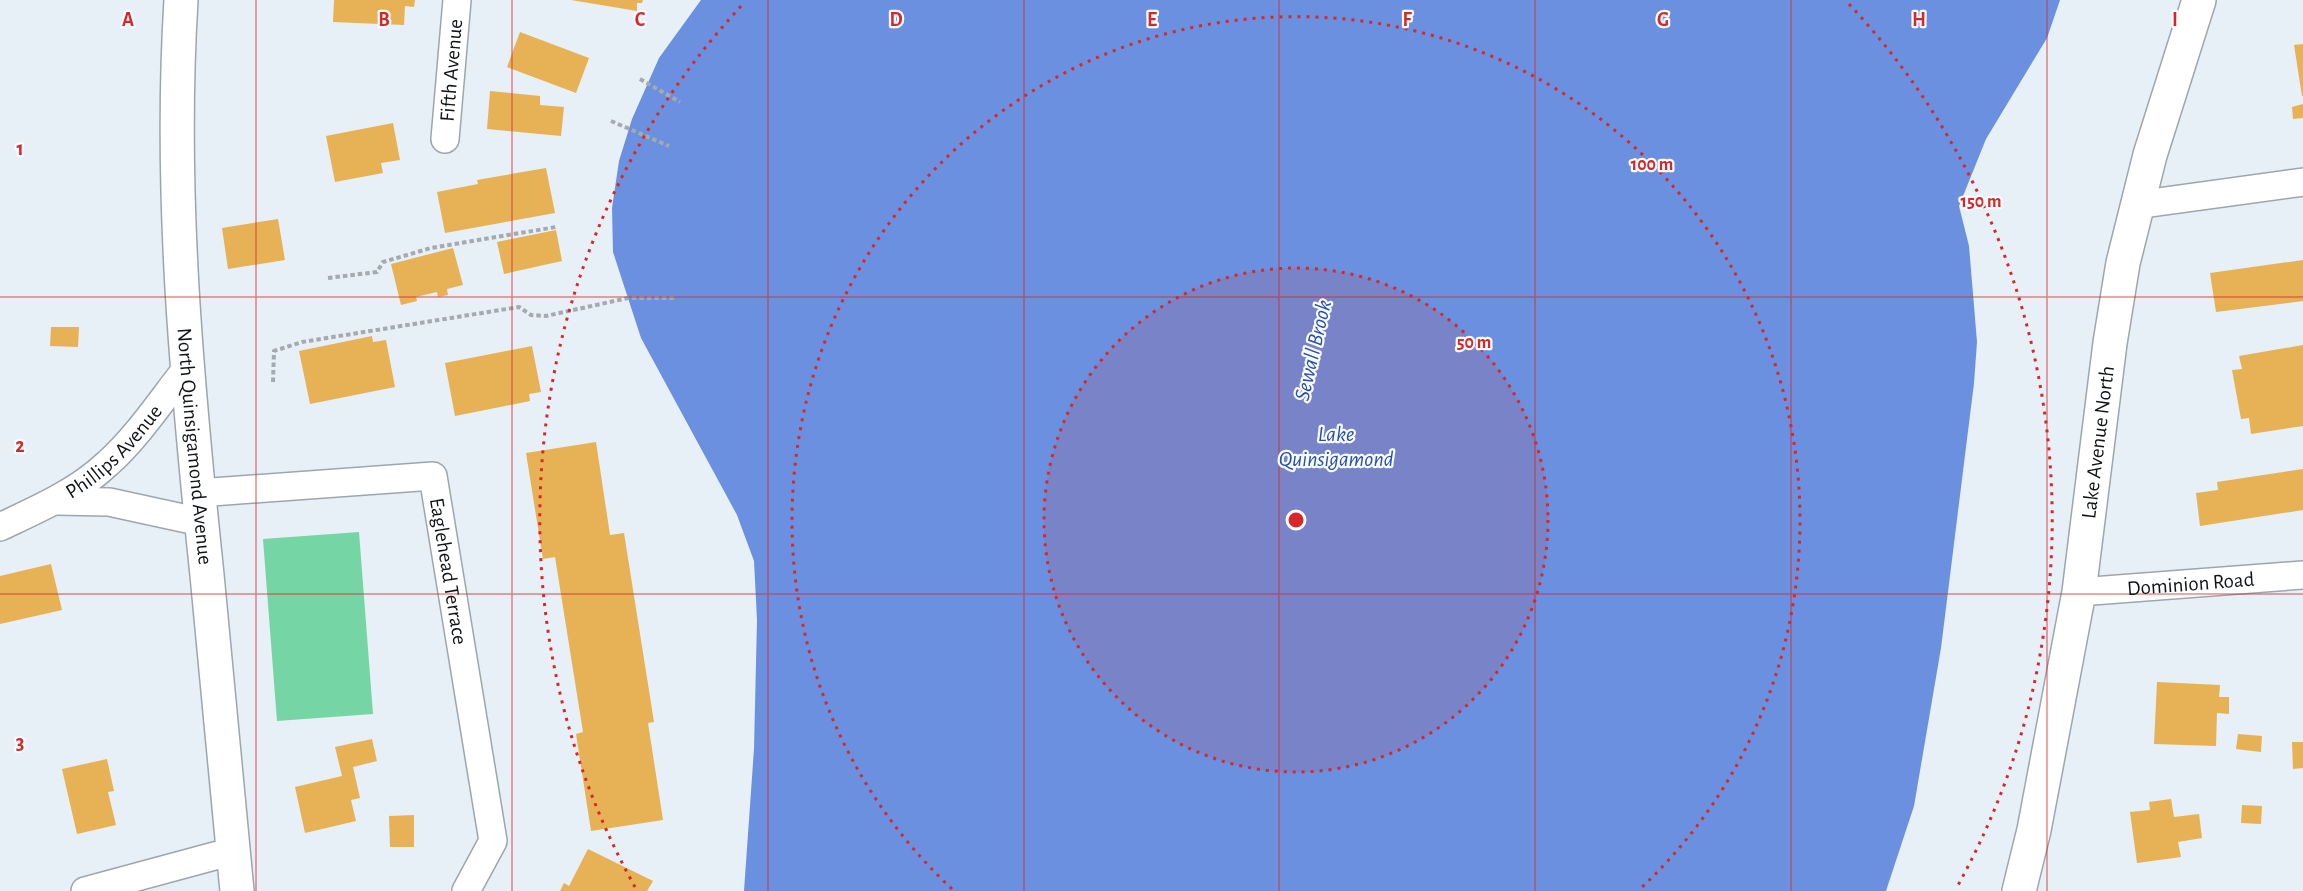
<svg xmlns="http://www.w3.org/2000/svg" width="2303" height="891" font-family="'Alegreya Sans',sans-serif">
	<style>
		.green { fill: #76d5a4 }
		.water { fill: #6b90df }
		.building { fill: #e7b156 }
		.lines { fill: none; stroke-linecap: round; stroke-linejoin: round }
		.street-casing { stroke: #9ea6ad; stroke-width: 30 }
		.secondary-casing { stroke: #9ea6ad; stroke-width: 36 }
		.path { stroke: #a3aab0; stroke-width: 4; stroke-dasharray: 4.5 3; stroke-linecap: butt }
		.street { stroke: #fff; stroke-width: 27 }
		.secondary { stroke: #fff; stroke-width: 33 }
		.grid { fill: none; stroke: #d62828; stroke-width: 1.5; stroke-opacity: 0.55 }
		.ring { fill: none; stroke: #d62828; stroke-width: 3; stroke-dasharray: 3 6 }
		.labels { text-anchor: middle; stroke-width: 4.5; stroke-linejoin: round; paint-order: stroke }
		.street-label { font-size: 21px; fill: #111417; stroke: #f8fcff }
		.water-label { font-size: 22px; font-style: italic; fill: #284eaa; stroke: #f8fcff }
		.grid-label { font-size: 20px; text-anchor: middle; font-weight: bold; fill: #d62828; stroke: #f8fcff; stroke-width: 4.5; stroke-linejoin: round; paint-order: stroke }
		.centre { fill: #d62828; stroke: #f8fcff; stroke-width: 3 }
		.ring-label { font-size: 18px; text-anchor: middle; font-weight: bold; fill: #d62828; stroke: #f8fcff; stroke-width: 4.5; stroke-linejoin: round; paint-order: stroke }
	</style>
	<rect width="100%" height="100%" fill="#e7eff7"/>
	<!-- green -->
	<path class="green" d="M359,532L373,714L277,721L263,539Z"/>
	<!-- water -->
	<path class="water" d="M701,0H2060L2047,38L1986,139L1959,206L1969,246L1977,342L1974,383L1941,648L1914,806L1886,891H744L754,749L757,620L754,561L737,515L641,338L613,252L612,208L619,161L632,119L659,58Z"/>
	<!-- building -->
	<path class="building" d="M334,0H415L414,7L405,6L404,25L333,22Z
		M571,0H643L642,3H637V11Z
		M520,32L589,58L576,93L507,67Z
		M2303,44V96H2302L2294,45Z
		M490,91L540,96V105L564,107L561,136L487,129Z
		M2303,104V118L2293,119L2292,107Z
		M393,123L400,160L381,163L383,173L335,182L326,136Z
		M546,168L555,213L445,233L437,192L478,184L477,180Z
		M278,219L285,260L228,269L222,228Z
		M556,230L562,261L504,274L497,242Z
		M453,248L463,285L447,289L448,295L438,297L437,292L416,297L417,301L401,305L391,264Z
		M2303,260V301L2216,312L2210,273Z
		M51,327H79L78,347L50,346Z
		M372,336L373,342L386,340L395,387L310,404L299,351Z
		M2303,345V426L2251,434L2249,418L2241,419L2232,370L2242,369L2239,356Z
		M532,346L541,392L529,394L530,401L455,416L445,363Z
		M596,442L610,535L624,533L654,722L648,723L663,820L591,831L576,734L583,732L555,557L543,559L526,453Z
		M2303,469V510L2200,526L2196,493L2218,490L2217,482Z
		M51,564L62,610L0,624V576Z
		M2157,682L2220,685L2219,697H2229V714L2217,713L2216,746L2154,744Z
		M2238,734L2262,736L2261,752L2236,749Z
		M372,739L377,761L353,767L360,798L351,800L356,821L305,833L295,787L342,776L335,747Z
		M2292,742H2303V768L2293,769Z
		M107,759L114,791L108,792L116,825L77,834L62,769Z
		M2171,799L2174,817L2199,814L2202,838L2178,842L2181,857L2137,863L2130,812L2150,810L2149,802Z
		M2242,805L2262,806L2261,824L2241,823Z
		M414,815V847H390L389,816Z
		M588,849L653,881L647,891H560L564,883L569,886Z"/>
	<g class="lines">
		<!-- street casing -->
		<g class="street-casing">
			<g id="street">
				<path id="s1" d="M445,139L457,0"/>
				<path d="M2136,205L2303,182"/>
				<path id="s2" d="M198,493L433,476L493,841L466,891"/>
				<path d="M56,501L109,502L201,522"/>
				<path id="s3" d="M0,527C38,509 76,493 107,464C136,439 163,398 187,368"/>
				<path id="s4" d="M2079,592L2303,575"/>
				<path d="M85,891L233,851"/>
			</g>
		</g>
		<!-- secondary casing -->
		<g class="secondary-casing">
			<g id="secondary">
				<path id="s5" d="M181,0C169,192 187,384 207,575C217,680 227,786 237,891"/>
				<path id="s6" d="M2019,891L2034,830L2079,592L2110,343L2123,263L2150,155L2199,0"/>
			</g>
		</g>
		<!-- path -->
		<path class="path" d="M640,79L680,102
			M611,121L669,146
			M328,278L377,272L383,262L431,248L556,227
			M273,382L274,351L302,342L519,307L531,315L546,316L628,298H677"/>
		<!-- street -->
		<use href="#street" class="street"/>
		<!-- secondary -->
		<use href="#secondary" class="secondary"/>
	</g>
	<!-- grid -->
	<path class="grid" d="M256,0V891M512,0V891M768,0V891M1024,0V891M1279,0V891M1535,0V891M1791,0V891M2047,0V891M0,297H2303M0,594H2303"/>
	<!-- distance rings -->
	<circle cx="1296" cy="520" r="252" fill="#d62828" fill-opacity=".12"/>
	<g class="ring">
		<circle cx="1296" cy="520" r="252"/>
		<path d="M952 889A504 504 0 1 1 1640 889"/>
		<path d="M635 887A756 756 0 0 1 743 4M1849 4A756 756 0 0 1 1957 887"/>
	</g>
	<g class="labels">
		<!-- street labels -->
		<g class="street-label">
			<text dy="7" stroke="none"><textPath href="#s1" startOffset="69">Fifth Avenue</textPath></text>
			<text dy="7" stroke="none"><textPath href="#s6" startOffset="456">Lake Avenue North</textPath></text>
			<text dy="7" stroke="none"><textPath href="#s5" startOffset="447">North Quinsigamond Avenue</textPath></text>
			<text dy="7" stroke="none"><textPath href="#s3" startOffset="138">Phillips Avenue</textPath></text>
			<text dy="7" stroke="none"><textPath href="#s2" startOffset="332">Eaglehead Terrace</textPath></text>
			<text dy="7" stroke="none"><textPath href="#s4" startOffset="112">Dominion Road</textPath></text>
		</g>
		<!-- water labels -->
		<g class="water-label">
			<text transform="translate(1312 350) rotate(-77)" y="8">Sewall Brook</text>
			<text x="1336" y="441">Lake<tspan x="1336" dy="25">Quinsigamond</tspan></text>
		</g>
	</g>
	<g class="grid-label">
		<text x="128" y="26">A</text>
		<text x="384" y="26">B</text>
		<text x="640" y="26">C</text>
		<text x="896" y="26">D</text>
		<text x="1152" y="26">E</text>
		<text x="1407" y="26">F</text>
		<text x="1663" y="26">G</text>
		<text x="1919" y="26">H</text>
		<text x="2175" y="26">I</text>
		<text x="20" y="155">1</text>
		<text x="20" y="452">2</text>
		<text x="20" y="749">3</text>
	</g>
	<circle cx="1296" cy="520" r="9" class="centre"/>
	<g class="ring-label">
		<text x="1652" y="170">100 m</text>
		<text x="1981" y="207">150 m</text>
		<text x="1474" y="348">50 m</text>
	</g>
</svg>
